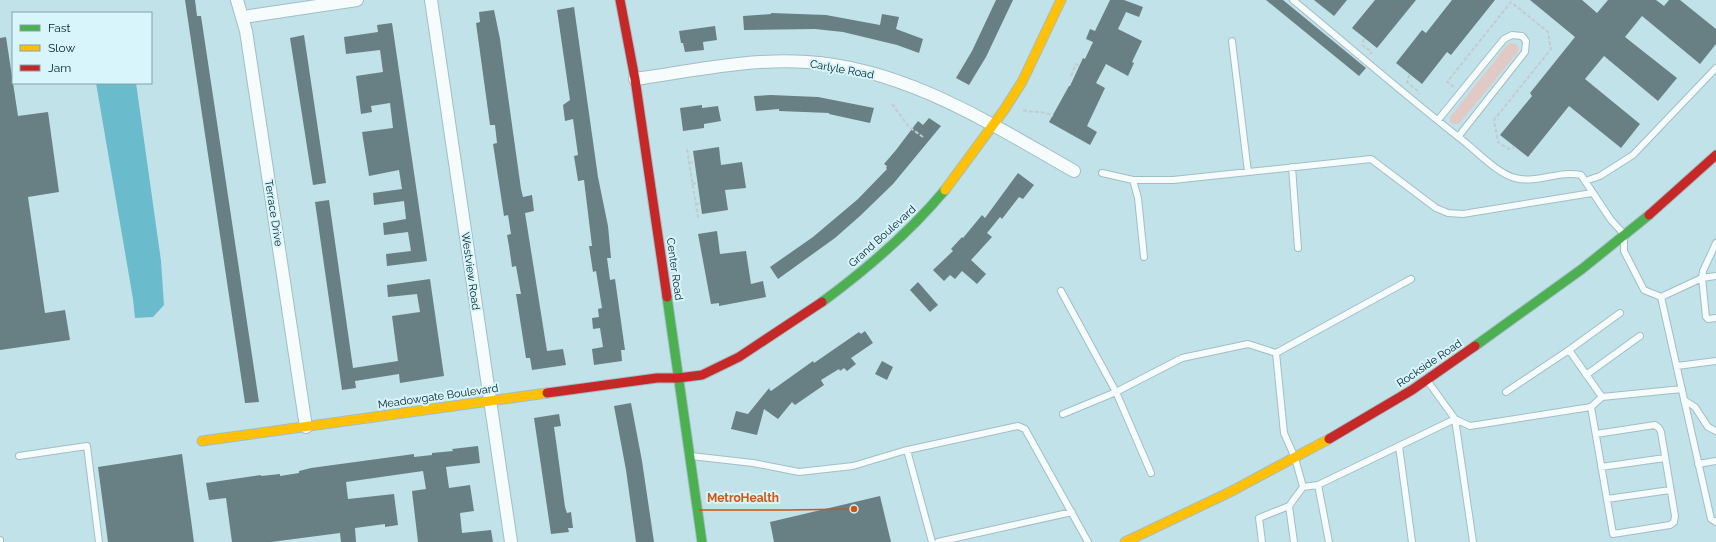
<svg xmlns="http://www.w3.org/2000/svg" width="1716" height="542" font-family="Raleway,sans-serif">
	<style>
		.green { fill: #e1c9c5 }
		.water { fill: #6abbcb }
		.building { fill: #687f84 }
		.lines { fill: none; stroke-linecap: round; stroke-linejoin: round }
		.lane-casing { stroke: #a1bec4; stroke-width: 8 }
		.street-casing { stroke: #a1bec4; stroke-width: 14 }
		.fast-casing { stroke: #a1bec4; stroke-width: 11 }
		.slow-casing { stroke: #a1bec4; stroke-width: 11 }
		.jam-casing { stroke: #a1bec4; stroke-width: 11 }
		.path { stroke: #c2cccf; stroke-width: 2; stroke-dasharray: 4 2; stroke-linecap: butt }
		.lane { stroke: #f6fbfc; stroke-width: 6 }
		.street { stroke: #f6fbfc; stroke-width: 12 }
		.fast { stroke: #4caf50; stroke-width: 9 }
		.slow { stroke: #ffc107; stroke-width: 9 }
		.jam { stroke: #c62828; stroke-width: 9 }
		.labels { text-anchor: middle; stroke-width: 4; stroke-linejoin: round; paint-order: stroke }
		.street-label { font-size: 11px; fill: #022228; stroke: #d8f5fb }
		.leader { fill: none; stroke: #d1540f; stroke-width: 1.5 }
		.callout-dot { fill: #d1540f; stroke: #d8f5fb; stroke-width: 1.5 }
		.callout-label { font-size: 12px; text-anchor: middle; font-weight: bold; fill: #d1540f; stroke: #d8f5fb; stroke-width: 4; stroke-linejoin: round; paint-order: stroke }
	</style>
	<rect width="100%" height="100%" fill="#c2e2ea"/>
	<!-- green -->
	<path class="green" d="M1512,43L1516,44L1519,48L1518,52L1459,124H1452L1450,121V117L1508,44Z"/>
	<!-- water -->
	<path class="water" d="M96,83H136L161,261L164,305L153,317L135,318L133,299Z"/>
	<!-- building -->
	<path class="building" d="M185,0H195L197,16H201L259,402L245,403Z
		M996,0H1013L986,57L969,85L956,78L972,51Z
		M1110,0H1124L1143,7L1139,17L1126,12L1118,29L1142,41L1132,62L1134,63L1128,76L1106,64L1096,83L1105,88L1087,126L1097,132L1090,145L1049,122L1069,86H1070L1083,58L1085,59L1093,42L1086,39L1090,29L1095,31Z
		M1266,0H1283L1366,68L1359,76Z
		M1314,0H1347L1334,16Z
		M1375,0H1416L1377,48L1352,28Z
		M1452,0H1495L1451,55L1447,52L1422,84L1396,63L1422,30L1426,33Z
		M1530,0H1582L1597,13L1608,0H1656L1664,6L1669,0H1680L1716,29V44L1700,64L1642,16L1625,37L1677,78L1658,101L1604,56L1585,79L1640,124L1621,148L1569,106L1528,157L1500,135L1532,96L1530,93L1575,37Z
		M574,7L598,177L608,226L611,258H607L610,280L615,279L625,350H621L622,361L594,365L592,349L603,347L600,328L593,329L592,318L599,317L598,309L602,308L596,271L593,272L589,246H592L584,180L578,181L574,156L578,155L573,119L565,121L563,105L570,100L557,10Z
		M494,10L500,39L521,189L523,197L532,195L534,211L525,213L547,351L563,349L566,365L532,370L530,358H526L516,294H521L516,266L512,267L509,246L507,235L511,234L508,215L504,216L493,144L497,143L495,125H490L476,23L480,22L479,12Z
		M771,13L826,15L880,25L882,14L899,17L896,29L923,39L919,53L897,45L843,32L815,29L744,30L743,16L771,14Z
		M392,23L427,261L387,266L386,254L411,251L408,232L384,235L383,223L406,219L404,201L374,205L373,193L402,189L399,170L369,176L362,132L393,128L390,103L371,106L372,112L361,114L356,76L383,72L380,50L346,54L344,37L378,32L377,25Z
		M715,26L717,40L703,42L704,50L685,52L683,43H681L679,31Z
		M304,35L326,183L313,185L290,38Z
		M6,37L18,116L48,112L59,192L28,197L45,313L65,310L70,340L0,350V38Z
		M771,95L818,97L874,108L870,123L829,114V113L779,111V109L756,111L754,96Z
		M702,105V108L718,106L721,121L704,124V128L683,131L680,108Z
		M929,118L941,126L893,184L860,216L835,238L778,279L770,267L813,237L858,199L887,169L886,168L887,166L884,164L896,150L918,121L923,125Z
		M719,147L721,165L742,162L746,188L725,190L728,210L702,214L693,151Z
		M1018,173L1034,185L1023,199L1019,197L1002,219L1000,217L987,233L992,237L971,260L986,274L977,284L962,271L955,279L950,275L944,281L933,270L953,251L951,249L962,237L963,238L982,215L985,218Z
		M329,200L353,368L398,361L392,316L420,312L417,294L388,297L387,285L430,279L444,376L400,383L399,374L355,381L356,388L342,390L315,202Z
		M717,231L720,254L746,251L751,284L763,281L766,297L719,306V303L711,304L698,234Z
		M918,282L938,305L930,312L910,290Z
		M865,331L873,343L851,358L856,364L847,371L844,368L840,371L839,369L821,380L824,385L795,405L792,402L778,419L764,409L757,435L731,429L736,411L748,414L770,387L769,389L771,391L813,361L814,363L859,332L861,334Z
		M882,361L893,367L887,380L875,374Z
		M631,403L642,461L654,542H636L626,470L614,406Z
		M559,414L561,426L554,427L556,441L565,507L567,513L571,512L573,528H568L569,532L551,534L534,418Z
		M478,446L480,463L446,467L449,488L470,485L474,511L460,513L462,533L491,530L493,542H418L412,491L426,489L423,471L346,482L348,499L394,494L398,525L385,527V524L355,528L356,542H341L340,533L271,542H232L226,498L209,500L206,483L261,475V476L280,474V476L299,473V471L311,468L414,454V457L432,455V453L453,451L452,449Z
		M182,454L194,542H108L98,467Z
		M880,496L891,542H774L770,522Z"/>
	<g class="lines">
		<!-- lane casing -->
		<g class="lane-casing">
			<path id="lane" d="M1293,0C1351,48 1407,97 1466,143C1479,154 1499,174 1515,178C1537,184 1559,170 1581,175L1611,220L1623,233
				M1232,41L1248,172
				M1438,120L1504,39L1512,35L1522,36L1526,41L1525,52L1458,137
				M1292,167L1298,248
				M1102,173L1133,180H1173L1371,159L1436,208L1448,213L1463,214L1592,193
				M1133,180L1138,198L1144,257
				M1585,181L1600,176L1633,155L1716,68
				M1624,241V251L1644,290L1661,297L1702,278L1703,271L1716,243
				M1716,276L1702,278L1706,317L1708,319L1716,318
				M1061,291L1116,392L1151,473
				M1661,297L1711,519L1716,522
				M1569,350L1620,313
				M1276,353L1411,279
				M1677,366L1716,361
				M1586,375L1640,336
				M1429,383L1455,419L1470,426L1591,407L1602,397L1682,389
				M1506,392L1569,350L1602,397
				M1684,400L1695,407L1708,427L1716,431
				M1591,407L1613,534L1670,525L1674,522L1675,516L1661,432L1659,428L1655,425L1596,434
				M1063,414L1116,392L1182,358L1248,344L1276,353L1284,433L1295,458L1303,487L1289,506L1259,518L1262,542
				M1399,446L1412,542
				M907,450L932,542
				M19,456L87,446L99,542
				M691,456L753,463L799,472L853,466L903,451L1018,426L1025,429L1088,542
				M1698,464L1716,461
				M1601,467L1665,458
				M1303,487L1318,485
				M1607,499L1670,490
				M1289,506L1294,542
				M0,540V542
				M938,542L1072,512
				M1329,542L1318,485L1455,419L1473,542"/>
		</g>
		<!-- street casing -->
		<g class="street-casing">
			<path id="street" d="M237,0L246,31L306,427
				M431,0L511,542
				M243,17L357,0
				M635,79C692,71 749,58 807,62C905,68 991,124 1074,171"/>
		</g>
		<!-- fast casing -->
		<g class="fast-casing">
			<path id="fast" d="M667,297L702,542
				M822,302C867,269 909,233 945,190
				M1475,346L1582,269L1649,215"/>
		</g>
		<!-- slow casing -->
		<g class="slow-casing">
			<path id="slow" d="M945,190L1004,110L1022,82L1061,0
				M202,441L547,393
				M1125,542L1230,492L1329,439"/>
		</g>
		<!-- jam casing -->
		<g class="jam-casing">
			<path id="jam" d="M620,0L635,79L667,297
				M1649,215L1716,155
				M547,393L657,378H678L702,375L739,357L822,302
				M1329,439L1412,390L1475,346"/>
		</g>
		<!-- path -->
		<path class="path" d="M1364,39L1362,45L1371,51V54
			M1410,75L1408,78L1407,82L1418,91L1419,94
			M1071,76L1076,64L1079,66
			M1454,87L1447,82L1511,2L1548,32L1551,49L1494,120L1498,142L1508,149L1515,147
			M892,104L909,127L923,137
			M1023,110C1033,113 1043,110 1053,116
			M687,149L698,218
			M689,163L695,162
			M692,184L698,183
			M696,204L701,203"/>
		<!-- lane -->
		<use href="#lane" class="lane"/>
		<!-- street -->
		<use href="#street" class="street"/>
		<!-- fast -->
		<use href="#fast" class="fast"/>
		<!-- slow -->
		<use href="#slow" class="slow"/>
		<!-- jam -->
		<use href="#jam" class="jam"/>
	</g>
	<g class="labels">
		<!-- street labels -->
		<g class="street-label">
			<text transform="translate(842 69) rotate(10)" y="4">Carlyle Road</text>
			<text transform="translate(274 213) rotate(81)" y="4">Terrace Drive</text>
			<text transform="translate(882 236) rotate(-42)" y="4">Grand Boulevard</text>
			<text transform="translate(675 269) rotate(82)" y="4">Center Road</text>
			<text transform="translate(471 271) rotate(82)" y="4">Westview Road</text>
			<text transform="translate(1429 363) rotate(-34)" y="4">Rockside Road</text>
			<text transform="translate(438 396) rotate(-8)" y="4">Meadowgate Boulevard</text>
		</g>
	</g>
	<!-- callouts -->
	<path class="leader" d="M854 509L787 510H699"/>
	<circle class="callout-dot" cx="854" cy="509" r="4"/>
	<g class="callout-label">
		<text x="743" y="502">MetroHealth</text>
	</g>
	<!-- legend -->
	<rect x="12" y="12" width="140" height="72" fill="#d8f5fb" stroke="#82a1a7"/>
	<rect x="20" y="25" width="20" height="6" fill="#4caf50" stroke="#82a1a7"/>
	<text x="48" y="32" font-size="12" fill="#022228">Fast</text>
	<rect x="20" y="45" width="20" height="6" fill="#ffc107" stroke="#82a1a7"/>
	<text x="48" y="52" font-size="12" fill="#022228">Slow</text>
	<rect x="20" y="65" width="20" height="6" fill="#c62828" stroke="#82a1a7"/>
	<text x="48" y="72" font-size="12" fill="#022228">Jam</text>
</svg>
